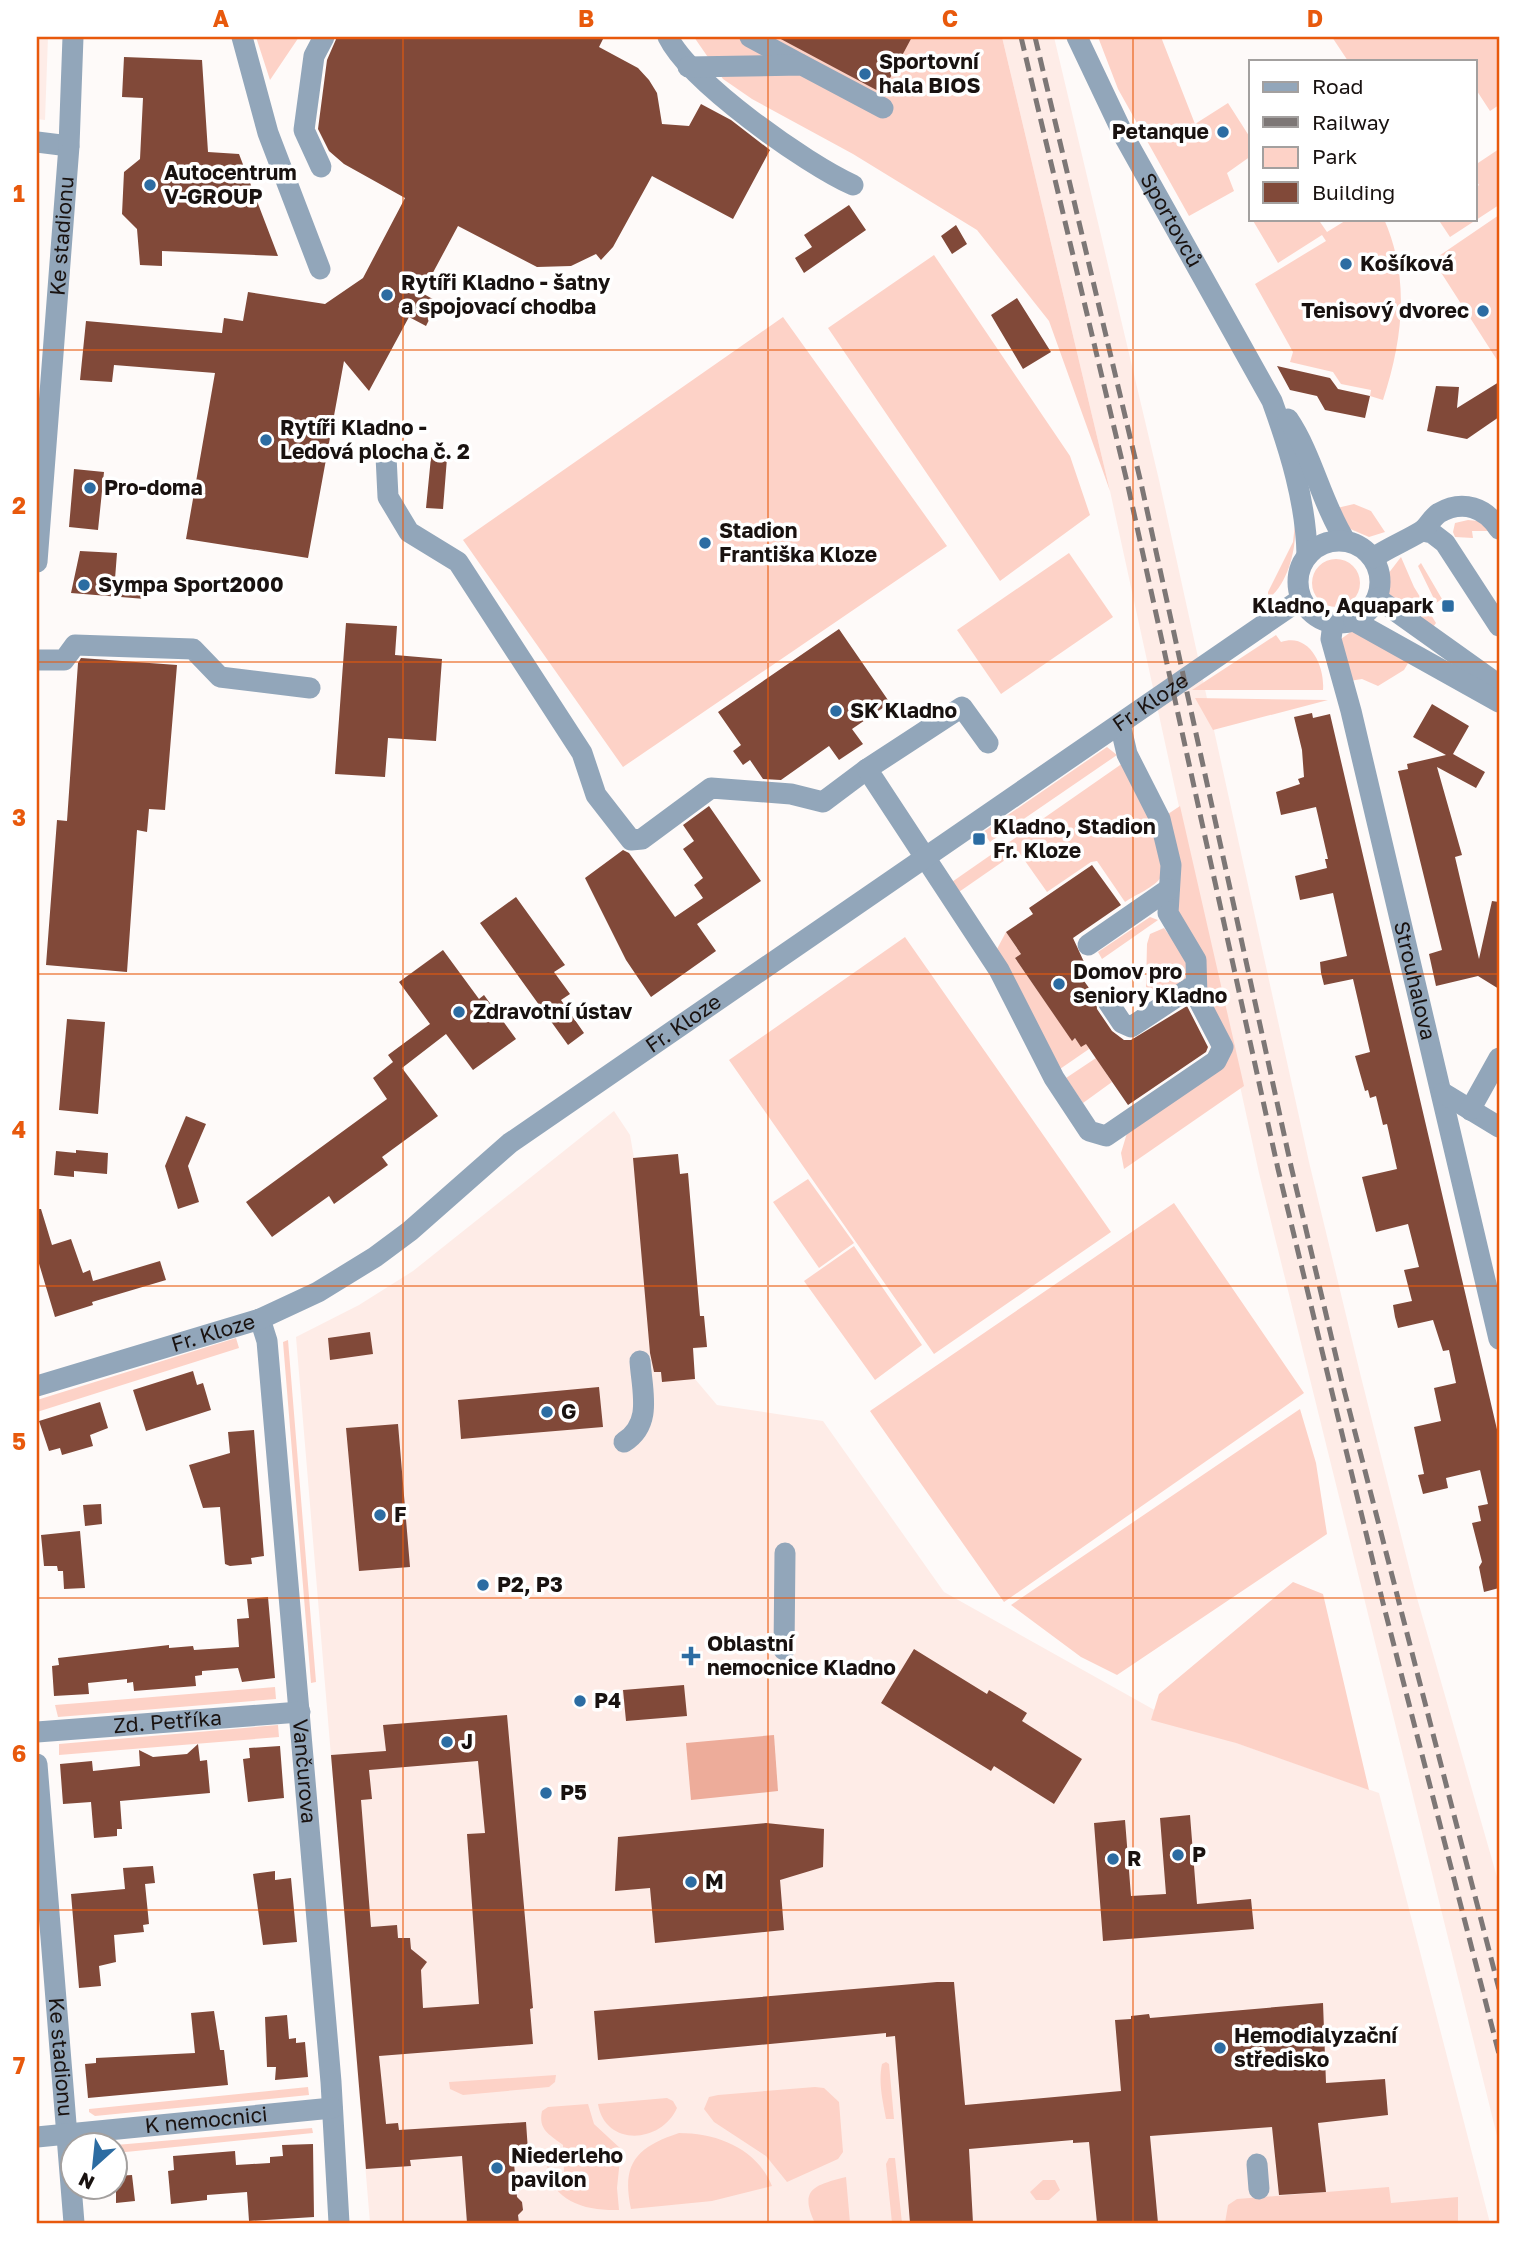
<svg xmlns="http://www.w3.org/2000/svg" width="1536" height="2260" font-family="'Golos Text',sans-serif">
	<style>
		.built { fill: #feece7 }
		.green { fill: #fdd2c7 }
		.water { fill: #edac9a }
		.building { fill: #814939; fill-rule: evenodd }
		.lines { fill: none; stroke-linecap: round; stroke-linejoin: round }
		.minor { stroke: #92a6ba; stroke-width: 21 }
		.rail { stroke: #7d7776; stroke-width: 5; stroke-dasharray: 14 7; stroke-linecap: butt }
		.grid { fill: none; stroke: #e8590c; stroke-width: 2; stroke-opacity: 0.55 }
		.poi-dot { fill: #2c6ca2; stroke: #fff; stroke-width: 2.5 }
		.labels { text-anchor: middle; stroke-width: 7; stroke-linejoin: round; paint-order: stroke }
		.poi-label { font-size: 21px; font-weight: bold; fill: #191210; stroke: #fff; text-anchor: start }
		.street-label { font-size: 21px; fill: #191210; stroke: #fff }
		.neatline { fill: none; stroke: #e8590c; stroke-width: 2.5 }
		.grid-label { font-size: 23px; text-anchor: middle; font-weight: bold; fill: #e8590c }
	</style>
	<rect width="100%" height="100%" fill="#fefaf9"/>
	<!-- built -->
	<path class="built" d="M37,37H48L45,120L37,119Z
		M1002,37H1054L1159,480L1309,1162L1361,1377L1415,1591L1499,1884V2144L1259,1173L1110,491Z
		M614,1111L630,1135L634,1158L678,1154L680,1174L688,1173L700,1316H704L707,1347L692,1349L695,1379L717,1405L823,1421L944,1592L1174,1721L1379,1793L1490,2223H370L296,1337L359,1305L413,1271Z"/>
	<!-- green -->
	<path class="green" d="M256,37H299L270,80Z
		M694,37H1002L1110,491L1049,321L977,230L853,154L752,99L723,79Z
		M1098,37H1161L1195,124L1228,103L1251,139V156L1227,173L1234,191L1189,216L1118,89Z
		M1332,37H1499V105L1490,111L1475,88V61H1348Z
		M1499,149V205L1450,237L1438,219H1475V188L1479,185L1475,179V165Z
		M1499,215V363L1433,260Z
		M1252,219H1318L1327,232L1348,219H1384C1410,278 1403,339 1383,400L1370,396L1371,390L1341,384L1333,372L1290,362L1293,352L1255,284L1326,241L1322,235L1278,263Z
		M934,255L1070,456L1090,515L1000,581L828,328Z
		M783,317L947,546L623,767L463,540Z
		M1354,504L1371,511L1385,532L1369,537L1348,528L1337,508Z
		M1468,520L1478,521L1490,531H1472L1473,538L1455,537L1453,532L1455,523Z
		M1295,524C1297,547 1288,585 1268,599V592L1293,542Z
		M1069,553L1113,617L1001,694L957,630Z
		M1401,557L1414,587L1436,623L1431,630L1389,596L1388,574Z
		M1312 583a24 24 0 1 1 48 0a24 24 0 1 1-48 0Z
		M1421,563L1442,599L1436,603L1418,566Z
		M1352,631L1410,660L1404,670L1378,686L1362,679L1349,681L1341,639Z
		M1276,635L1281,642C1309,632 1325,665 1323,690H1192Z
		M1195,698L1328,700L1213,730Z
		M1107,747L1117,755L990,842L983,832Z
		M1123,763C1133,784 1175,855 1161,877C1155,887 1135,895 1125,902L1097,861L1091,862L1047,892L1018,851L956,894L949,884Z
		M1180,806L1244,1086L1124,1169L1121,1153L1127,1133L1224,1064L1179,923L1165,816Z
		M1150,917L1158,920L1102,959L1098,952Z
		M1164,928L1195,970L1162,999L1146,987L1147,944L1150,934Z
		M1006,932L1021,954L1015,958L1072,1040L1075,1038L1081,1046L1086,1043L1089,1049L1060,1069L997,949Z
		M905,937L1111,1232L934,1354L729,1060Z
		M1096,1058L1112,1082L1083,1103L1066,1078Z
		M808,1179L854,1243L819,1268L773,1202Z
		M1174,1203L1304,1393L1004,1602L870,1411Z
		M854,1246L922,1345L875,1380L804,1281Z
		M236,1338L239,1348L37,1412V1400Z
		M288,1340L316,1682L311,1683L283,1342Z
		M1300,1409L1316,1463L1327,1534L1117,1675L1081,1657L1011,1605Z
		M1293,1582L1323,1594L1369,1790L1236,1743L1151,1720L1159,1694Z
		M275,1687L276,1699L58,1717L55,1705Z
		M278,1725L279,1737L59,1755V1744Z
		M886,2062L889,2064L894,2119H886C883,2101 878,2083 882,2064Z
		M556,2075L555,2082L549,2087L463,2095L450,2089L449,2082Z
		M308,2087L309,2095L95,2116L89,2112V2109Z
		M815,2087L824,2088L839,2102L843,2152L838,2159L787,2182L766,2156L714,2122L704,2109L709,2097L718,2095Z
		M667,2098L673,2101L677,2108C661,2144 605,2147 598,2104Z
		M588,2104L594,2124L621,2149L617,2188L619,2210C588,2211 551,2203 547,2165L564,2173L563,2145C549,2134 538,2130 542,2111L548,2107Z
		M312,2128L313,2133L116,2153V2145Z
		M679,2133C718,2133 757,2149 772,2186L712,2201L631,2209C621,2163 637,2147 679,2133Z
		M889,2158H895L902,2223H892L886,2164Z
		M846,2177L850,2223H815C798,2188 816,2185 846,2177Z
		M1043,2180H1055L1060,2190L1049,2200H1036L1030,2192Z
		M1389,2187L1391,2203L1458,2197V2223H1225L1228,2205L1237,2199Z"/>
	<!-- water -->
	<path class="water" d="M774,1735L778,1791L691,1800L686,1743Z"/>
	<!-- building -->
	<path class="building" d="M337,37H604L599,47L638,68L649,80L657,93L662,124L689,126L701,104L731,120L770,150L733,219L652,176L613,247L601,260L596,254L571,266L537,267L458,226L422,293L438,302L426,326L409,317L369,391L344,361L308,558L186,539L215,373L114,365L112,382L80,380L86,321L222,333L224,318L243,321L248,292L325,304L363,278L405,198L344,164L329,151L318,129L327,60Z
		M777,37H912L882,93Z
		M124,57L202,60L208,152L239,154L278,256L162,251V266L140,265L137,229L122,214L124,172L140,159L143,98L122,97Z
		M849,205L866,230L804,273L795,258L812,247L804,235Z
		M956,225L967,244L952,254L941,236Z
		M1017,298L1051,352L1023,369L991,315Z
		M1277,366L1330,378L1338,389L1370,396L1365,418L1325,410L1317,396L1290,390Z
		M1499,382V417L1467,439L1427,431L1436,386L1459,387L1457,408Z
		M431,457L447,458L443,509L426,508Z
		M74,469L104,472L98,530L69,527Z
		M80,551L117,553L115,579L145,582V599L71,593Z
		M346,623L397,626L395,655L442,659L436,741L388,738L385,777L335,774Z
		M839,629L890,703L852,729L863,744L839,760L829,746L781,780L763,779L750,760L743,765L733,751L741,745L718,712Z
		M81,658L177,665L165,810L149,809L147,832L137,830L127,972L46,965L57,820L67,821L78,663Z
		M1432,704L1469,726L1453,754L1485,772L1476,788L1437,767L1462,855L1455,857L1479,959L1492,901L1499,902V989L1478,976L1436,986L1429,954L1442,950L1398,771L1408,769L1407,764L1446,755L1413,737Z
		M1312,713L1313,718L1330,714L1499,1438V1588L1484,1592L1479,1567L1482,1562L1472,1523L1481,1521L1478,1506L1488,1504L1480,1470L1446,1478L1448,1488L1423,1494L1418,1475L1424,1474L1414,1427L1441,1421L1434,1388L1456,1383L1449,1350L1443,1351L1433,1320L1398,1328L1395,1317L1393,1305L1412,1301L1404,1270L1419,1267L1408,1224L1376,1232L1362,1177L1397,1169L1387,1124L1383,1125L1376,1096L1370,1098L1368,1090L1365,1091L1355,1056L1370,1052L1353,979L1324,985L1321,973L1320,962L1347,956L1333,893L1300,900L1295,876L1327,868L1325,859H1328L1316,807L1281,815L1276,792L1300,784L1298,779L1304,777L1302,750L1294,717Z
		M709,806L761,881L697,924L716,951L651,997L626,960L585,878L623,850L629,853L675,917L703,898L694,885L703,878L683,849L694,841L683,825Z
		M1092,865L1121,905L1073,938L1084,962L1075,968L1096,998L1097,1009L1112,1031L1124,1040H1131L1187,1006L1208,1047L1206,1052L1128,1105L1086,1044L1081,1047L1075,1038L1072,1041L1015,958L1021,954L1006,932L1033,914L1029,908Z
		M516,897L565,965L554,972L570,994L561,1000L584,1033L568,1045L480,923Z
		M443,950L479,999L484,995L516,1039L473,1070L446,1034L402,1068L438,1116L382,1157L388,1165L334,1204L329,1196L272,1237L246,1202L387,1099L373,1078L393,1062L388,1055L430,1024L399,982Z
		M67,1019L105,1022L98,1114L59,1110Z
		M186,1116L206,1124L188,1166L199,1202L178,1209L165,1166Z
		M76,1150L108,1153L107,1174L74,1171V1177L54,1175L56,1151L76,1153Z
		M678,1154L680,1174L688,1173L700,1316H704L707,1347L693,1348L695,1379L662,1382L661,1372H654L650,1353L633,1158Z
		M37,1209H41L52,1245L71,1239L83,1273L90,1270L93,1281L160,1261L166,1280L92,1302L93,1305L55,1317L37,1257Z
		M370,1332L373,1354L330,1360L328,1338Z
		M193,1371L197,1385L203,1383L211,1410L146,1431L133,1390Z
		M599,1387L603,1427L461,1439L458,1400Z
		M100,1402L108,1428L90,1435L93,1446L62,1455L60,1448L49,1451L39,1421Z
		M398,1424L410,1567L359,1571L346,1428Z
		M254,1430L264,1556L251,1558L252,1564L230,1566L225,1564L220,1507L203,1508L189,1465L230,1453L228,1432Z
		M101,1504L102,1524L85,1526L83,1505Z
		M80,1531L85,1588L64,1589L63,1571H58L57,1566H44L41,1535Z
		M268,1597L275,1678L242,1682L238,1668L202,1671V1675L195,1676L196,1686L134,1691L133,1682L127,1683V1679L88,1683L89,1694L54,1696L52,1666L59,1665L58,1658L169,1645V1648L193,1646L194,1650L239,1647L237,1619L249,1618L247,1599Z
		M914,1649L987,1694L989,1690L1027,1713L1022,1721L1082,1759L1054,1804L994,1766L991,1771L881,1703Z
		M684,1685L687,1716L626,1721L623,1690Z
		M507,1715L533,2008L530,2009L533,2044L379,2056L386,2124L398,2123L399,2130L526,2122L528,2151L513,2152L517,2197L522,2202L523,2210L518,2215L519,2223H467L462,2156L410,2160L411,2166L366,2169L331,1755L386,1751L383,1725ZM478,1761L485,1833L467,1834L479,2004L423,2008L421,1970L427,1962L411,1949L410,1938H398L397,1925L371,1927L361,1800L372,1799L369,1770Z
		M198,1744L200,1761L207,1760L210,1793L120,1801L122,1829H117V1836L94,1838L91,1802L63,1804L60,1764L92,1761L93,1771L140,1766L139,1750L153,1757L187,1754Z
		M280,1746L284,1798L248,1802L243,1759L250,1758L249,1748Z
		M1190,1815L1197,1904L1251,1899L1254,1929L1103,1941L1094,1823L1125,1820L1131,1896L1166,1894L1160,1818Z
		M766,1823L824,1829L823,1867L780,1880L784,1930L655,1943L650,1888L615,1891L618,1837Z
		M153,1866L155,1883L145,1884L149,1924L143,1925L144,1932L114,1935L116,1962L99,1966L101,1986L79,1988L71,1894L125,1889L123,1868Z
		M275,1871V1880L291,1878L297,1942L263,1945L253,1874Z
		M937,1982H954L965,2105L1121,2091L1115,2020L1131,2019V2016L1149,2014L1150,2018L1323,2003L1326,2083L1385,2079L1388,2115L1318,2123L1326,2192L1279,2195L1272,2127L1150,2136L1158,2223H1097L1089,2142L1073,2143V2140L969,2149L973,2223H910L895,2036L886,2037V2033L598,2060L594,2011Z
		M214,2011L220,2050H224L228,2085L88,2098L85,2064L96,2063V2058L195,2053L191,2013Z
		M287,2015L289,2039L296,2038V2043L305,2042L308,2077L275,2080L276,2067H267L265,2017Z
		M313,2144L314,2217L249,2221L247,2192L207,2195V2200L171,2204L168,2171L174,2170L173,2156L235,2151L236,2165L270,2163V2157L283,2156L282,2145Z
		M132,2175L135,2201L116,2203V2176Z"/>
	<g class="lines">
		<!-- minor -->
		<g class="minor">
			<path d="M242,37L268,133L320,269"/>
			<path d="M668,37C690,82 806,164 853,185"/>
			<path d="M750,37L800,64"/>
			<path id="s1" d="M1077,37L1125,138L1272,401C1290,451 1306,502 1307,555"/>
			<path d="M688,67L802,65L883,108"/>
			<path d="M37,142L69,146"/>
			<path d="M321,167L304,130L314,56L324,37"/>
			<path d="M1288,419C1313,456 1321,502 1345,540"/>
			<path d="M386,456L388,497L409,532L458,562L582,753L596,795L631,840L642,839L711,788L791,794L823,802L867,769"/>
			<path d="M1423,531L1432,533L1445,543L1499,626"/>
			<circle cx="1339" cy="582" r="41"/>
			<path d="M1373,558C1388,548 1405,541 1420,532C1428,528 1431,518 1439,513C1463,499 1486,508 1499,529"/>
			<path id="s2" d="M37,562L69,146L73,37"/>
			<path d="M1377,598L1499,685"/>
			<path d="M1354,621L1499,702"/>
			<path id="s3" d="M1333,623L1331,639L1351,711L1499,1339"/>
			<path d="M37,660H64L75,645L193,649L220,677L310,688"/>
			<path d="M988,743L962,707L867,769L999,970L1054,1078L1089,1131L1106,1136L1216,1061L1223,1047L1197,997L1196,960L1168,913L1171,865L1160,819L1127,754L1120,724"/>
			<path d="M1088,945L1169,889"/>
			<path d="M1108,1002L1122,1023L1131,1027L1196,984"/>
			<path d="M1443,1093L1499,1127"/>
			<path d="M1470,1110L1499,1058"/>
			<path id="s4" d="M260,1319L267,1341L331,2082L339,2223"/>
			<path id="s5" d="M37,1386L260,1319L318,1292L375,1257L410,1231L510,1143L1301,599"/>
			<path d="M624,1442C653,1424 642,1391 640,1361"/>
			<path d="M784,1650L785,1553"/>
			<path id="s6" d="M37,1732L300,1712"/>
			<path id="s7" d="M37,1764L74,2223"/>
			<path id="s8" d="M37,2137L332,2108"/>
			<path d="M1257,2164L1259,2189"/>
		</g>
		<!-- rail -->
		<path class="rail" d="M1021,37L1128,486L1278,1169L1382,1599L1499,2054
			M1035,37L1141,483L1291,1166L1342,1382L1499,1989"/>
	</g>
	<!-- grid -->
	<path class="grid" d="M403,37V2223M768,37V2223M1133,37V2223M37,350H1499M37,662H1499M37,974H1499M37,1286H1499M37,1598H1499M37,1910H1499"/>
	<!-- markers -->
	<g class="poi-dot">
		<circle cx="865" cy="74" r="7"/>
		<circle cx="1223" cy="132" r="7"/>
		<circle cx="150" cy="185" r="7"/>
		<circle cx="1346" cy="264" r="7"/>
		<circle cx="387" cy="295" r="7"/>
		<circle cx="1483" cy="311" r="7"/>
		<circle cx="266" cy="440" r="7"/>
		<circle cx="90" cy="488" r="7"/>
		<circle cx="705" cy="543" r="7"/>
		<circle cx="84" cy="585" r="7"/>
		<rect x="1441" y="599" width="14" height="14" rx="3.5"/>
		<circle cx="836" cy="711" r="7"/>
		<rect x="972" y="832" width="14" height="14" rx="3.5"/>
		<circle cx="1059" cy="984" r="7"/>
		<circle cx="459" cy="1012" r="7"/>
		<circle cx="547" cy="1412" r="7"/>
		<circle cx="380" cy="1515" r="7"/>
		<circle cx="483" cy="1585" r="7"/>
		<path d="M687.5 1645.5h7v7h7v7h-7v7h-7v-7h-7v-7h7z"/>
		<circle cx="580" cy="1701" r="7"/>
		<circle cx="447" cy="1742" r="7"/>
		<circle cx="546" cy="1793" r="7"/>
		<circle cx="1178" cy="1855" r="7"/>
		<circle cx="1113" cy="1859" r="7"/>
		<circle cx="691" cy="1882" r="7"/>
		<circle cx="1220" cy="2048" r="7"/>
		<circle cx="497" cy="2168" r="7"/>
	</g>
	<g class="labels">
		<!-- poi labels -->
		<g class="poi-label">
			<text x="879" y="69">Sportovní<tspan x="879" dy="24">hala BIOS</tspan></text>
			<text x="1209" y="139" text-anchor="end">Petanque</text>
			<text x="164" y="180">Autocentrum<tspan x="164" dy="24">V-GROUP</tspan></text>
			<text x="1360" y="271">Košíková</text>
			<text x="401" y="290">Rytíři Kladno - šatny<tspan x="401" dy="24">a spojovací chodba</tspan></text>
			<text x="1469" y="318" text-anchor="end">Tenisový dvorec</text>
			<text x="280" y="435">Rytíři Kladno -<tspan x="280" dy="24">Ledová plocha č. 2</tspan></text>
			<text x="104" y="495">Pro-doma</text>
			<text x="719" y="538">Stadion<tspan x="719" dy="24">Františka Kloze</tspan></text>
			<text x="98" y="592">Sympa Sport2000</text>
			<text x="1434" y="613" text-anchor="end">Kladno, Aquapark</text>
			<text x="850" y="718">SK Kladno</text>
			<text x="993" y="834">Kladno, Stadion<tspan x="993" dy="24">Fr. Kloze</tspan></text>
			<text x="1073" y="979">Domov pro<tspan x="1073" dy="24">seniory Kladno</tspan></text>
			<text x="473" y="1019">Zdravotní ústav</text>
			<text x="561" y="1419">G</text>
			<text x="394" y="1522">F</text>
			<text x="497" y="1592">P2, P3</text>
			<text x="707" y="1651">Oblastní<tspan x="707" dy="24">nemocnice Kladno</tspan></text>
			<text x="594" y="1708">P4</text>
			<text x="461" y="1749">J</text>
			<text x="560" y="1800">P5</text>
			<text x="1192" y="1862">P</text>
			<text x="1127" y="1866">R</text>
			<text x="705" y="1889">M</text>
			<text x="1234" y="2043">Hemodialyzační<tspan x="1234" dy="24">středisko</tspan></text>
			<text x="511" y="2163">Niederleho<tspan x="511" dy="24">pavilon</tspan></text>
		</g>
		<!-- street labels -->
		<g class="street-label">
			<text dy="7" stroke="none"><textPath href="#s1" startOffset="206">Sportovců</textPath></text>
			<text dy="7" stroke="none"><textPath href="#s2" startOffset="327">Ke stadionu</textPath></text>
			<text dy="7" stroke="none"><textPath href="#s5" startOffset="1318">Fr. Kloze</textPath></text>
			<text dy="7" stroke="none"><textPath href="#s3" startOffset="368">Strouhalova</textPath></text>
			<text dy="7" stroke="none"><textPath href="#s5" startOffset="751">Fr. Kloze</textPath></text>
			<text dy="7" stroke="none"><textPath href="#s5" startOffset="184">Fr. Kloze</textPath></text>
			<text dy="7" stroke="none"><textPath href="#s6" startOffset="131">Zd. Petříka</textPath></text>
			<text dy="7" stroke="none"><textPath href="#s4" startOffset="455">Vančurova</textPath></text>
			<text dy="7" stroke="none"><textPath href="#s7" startOffset="294">Ke stadionu</textPath></text>
			<text dy="7" stroke="none"><textPath href="#s8" startOffset="170">K nemocnici</textPath></text>
		</g>
	</g>
	<!-- border -->
	<rect width="1536" height="2260" fill="none" stroke="#ffffff" stroke-width="77"/>
	<!-- legend -->
	<rect x="1249" y="60" width="228" height="161" fill="#ffffff" stroke="#a3a09f" stroke-width="2"/>
	<rect x="1263" y="82" width="35" height="10" fill="#92a6ba" stroke="#a3a09f" stroke-width="2"/>
	<text x="1312" y="94" font-size="21" fill="#191210">Road</text>
	<rect x="1263" y="117" width="35" height="10" fill="#7d7776" stroke="#a3a09f" stroke-width="2"/>
	<text x="1312" y="130" font-size="21" fill="#191210">Railway</text>
	<rect x="1263" y="147" width="35" height="21" fill="#fdd2c7" stroke="#a3a09f" stroke-width="2"/>
	<text x="1312" y="164" font-size="21" fill="#191210">Park</text>
	<rect x="1263" y="182" width="35" height="21" fill="#814939" stroke="#a3a09f" stroke-width="2"/>
	<text x="1312" y="200" font-size="21" fill="#191210">Building</text>
	<!-- north arrow -->
	<g transform="translate(94 2166) rotate(207)"><circle r="33" fill="#ffffff" stroke="#a3a09f" stroke-width="2"/>
	<path d="M0-5L12 26L0 18L-12 26Z" fill="#2c6ca2"/>
	<text y="-10" font-size="19" font-weight="bold" text-anchor="middle" fill="#191210">N</text>
	</g>
	<rect x="38" y="38" width="1460" height="2184" class="neatline"/>
	<g class="grid-label">
		<text x="221" y="27">A</text>
		<text x="586" y="27">B</text>
		<text x="950" y="27">C</text>
		<text x="1315" y="27">D</text>
		<text x="19" y="202">1</text>
		<text x="19" y="514">2</text>
		<text x="19" y="826">3</text>
		<text x="19" y="1138">4</text>
		<text x="19" y="1450">5</text>
		<text x="19" y="1762">6</text>
		<text x="19" y="2074">7</text>
	</g>
</svg>
